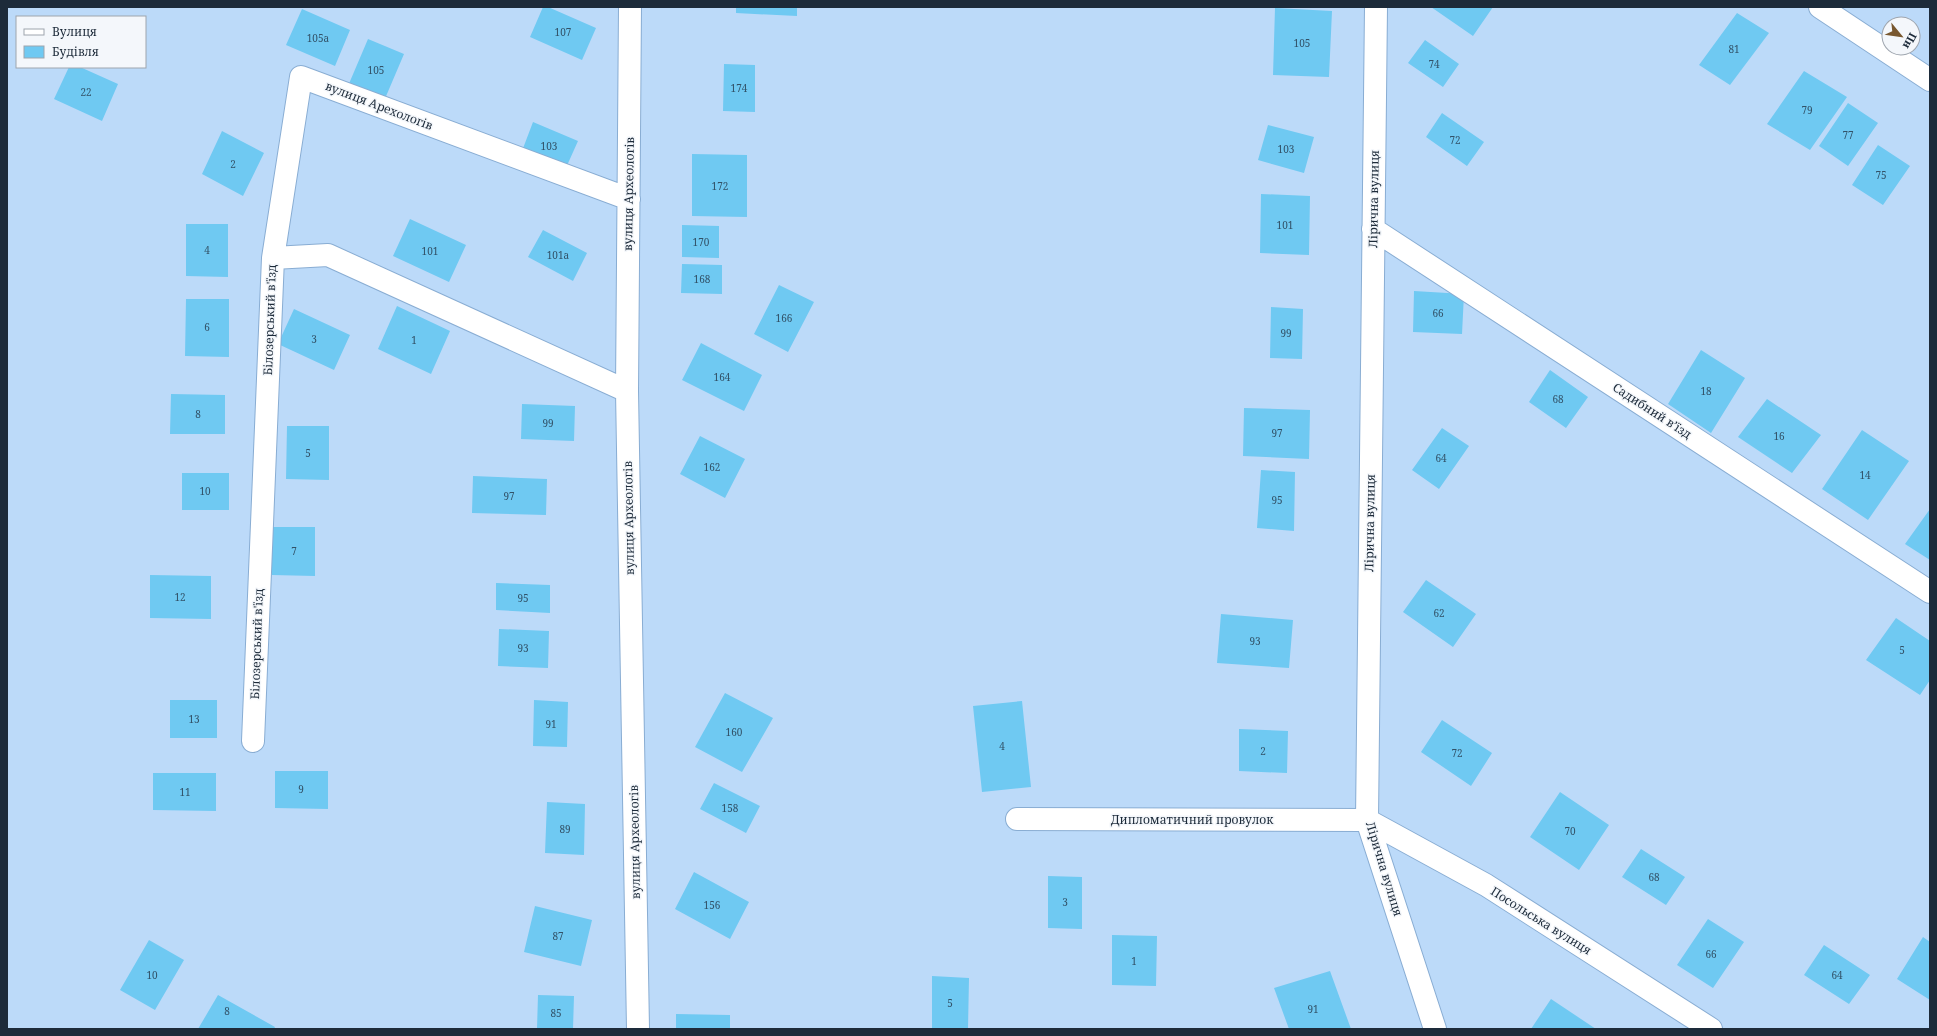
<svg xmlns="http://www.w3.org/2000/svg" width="1937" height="1036" font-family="'Noto Serif',serif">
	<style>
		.building { fill: #6fc9f2 }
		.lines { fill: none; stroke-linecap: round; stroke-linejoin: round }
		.minor-casing { stroke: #89add3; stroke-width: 24 }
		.minor { stroke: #fff; stroke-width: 22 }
		.labels { text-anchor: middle; stroke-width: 3; stroke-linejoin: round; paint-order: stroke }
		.number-label { font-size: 10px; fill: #325268 }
		.street-label { font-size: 12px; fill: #1d2b3a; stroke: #f4f7fb }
	</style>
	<rect width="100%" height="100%" fill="#bcdaf9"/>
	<!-- building -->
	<path class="building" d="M543,7H548L596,28L582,60L530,37Z
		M736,7H797V16L736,13Z
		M1431,7H1493L1473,36Z
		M1275,8L1332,11L1329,77L1273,75Z
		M302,9L350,30L335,66L286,45Z
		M1737,13L1769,33L1730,85L1699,65Z
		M368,39L404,54L384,101L348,86Z
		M1425,40L1459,64L1443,87L1408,63Z
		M724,64L755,65V112L723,111Z
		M69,67H80L118,84L102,121L54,99Z
		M1804,71L1847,97L1810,150L1767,124Z
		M1848,103L1878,123L1848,166L1819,146Z
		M1442,113L1484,142L1467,166L1426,137Z
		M533,122L578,141L565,170L522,151Z
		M1268,125L1314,137L1304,173L1258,160Z
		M222,131L264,153L243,196L202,174Z
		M1878,145L1910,166L1883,205L1852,185Z
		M692,154L747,155V217L692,216Z
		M1261,194L1310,196L1309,255L1260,253Z
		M410,219L466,245L449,282L393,256Z
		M186,224H228V277L186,276Z
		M682,225L719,226V258L682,257Z
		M543,230L587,253L573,281L528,257Z
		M682,264L722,265V294L681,293Z
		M779,285L814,302L788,352L754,334Z
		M1414,291L1464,294L1462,334L1413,332Z
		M186,299H229V357L185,356Z
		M397,306L450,331L431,374L378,349Z
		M1271,307L1303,309L1302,359L1270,358Z
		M294,309L350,335L334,370L278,344Z
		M701,343L762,375L744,411L682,380Z
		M1701,350L1745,378L1711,433L1668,404Z
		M1550,370L1588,397L1566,428L1529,402Z
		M171,394L225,395V434H170Z
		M1767,399L1821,435L1792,473L1738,437Z
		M522,404L575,406L574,441L521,439Z
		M1244,408L1310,410L1309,459L1243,456Z
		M287,426H329V480L286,479Z
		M1442,428L1469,446L1439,489L1412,470Z
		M1862,430L1909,461L1868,520L1822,489Z
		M700,436L745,459L725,498L680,474Z
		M1261,470L1295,472L1294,531L1257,528Z
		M182,473H229V510H182Z
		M473,476L547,479L546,515L472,513Z
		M1930,509V560L1905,544Z
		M272,527H315V576L272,575Z
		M150,575L211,576V619L150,618Z
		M1426,580L1476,614L1453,647L1403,612Z
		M496,583L550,585V613L496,610Z
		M1221,614L1293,620L1289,668L1217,663Z
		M1896,618L1930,641V680L1920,695L1866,660Z
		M499,629L549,631L548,668L498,666Z
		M725,693L773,718L742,772L695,747Z
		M170,700H217V738H170Z
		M534,700L568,702L567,747L533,746Z
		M1022,701L1031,787L982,792L973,706Z
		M1442,720L1492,753L1471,786L1421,752Z
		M1239,729L1288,731L1287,773L1239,771Z
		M275,771H328V809L275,808Z
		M153,773H216V811L153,810Z
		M714,783L760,806L746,833L700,809Z
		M1560,792L1609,825L1579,870L1530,837Z
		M547,802L585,804L584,855L545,853Z
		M1641,849L1685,877L1666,905L1622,877Z
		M694,872L749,902L730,939L675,909Z
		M1048,876L1082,877V929L1048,928Z
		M535,906L592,920L581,966L524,952Z
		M1708,919L1744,942L1713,988L1677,965Z
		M1112,935L1157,936L1156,986L1112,985Z
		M1923,937L1930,942V1000L1897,979Z
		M149,940L184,960L155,1010L120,990Z
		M1824,945L1870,975L1849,1004L1804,975Z
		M1330,971L1351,1029H1289L1274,988Z
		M932,976L969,978L968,1029H932Z
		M218,995L275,1027L274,1029H198Z
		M538,995L574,996L573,1029H537Z
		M1551,999L1596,1029H1531Z
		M676,1014L730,1015V1029H676Z"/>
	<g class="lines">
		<!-- minor casing -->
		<g class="minor-casing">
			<path id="minor" d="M630,7L627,391L638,1029
				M1376,7L1367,820L1435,1029
				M1820,7L1930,80
				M1373,229L1930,592
				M273,258L301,77L629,199
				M253,741L273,258L328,255L627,391
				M1017,819L1367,820L1486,885L1711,1029"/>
		</g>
		<!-- minor -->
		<use href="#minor" class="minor"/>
	</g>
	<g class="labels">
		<!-- number labels -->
		<g class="number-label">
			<text x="563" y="36">107</text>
			<text x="318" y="42">105а</text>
			<text x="1302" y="47">105</text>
			<text x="1734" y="53">81</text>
			<text x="1434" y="68">74</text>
			<text x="376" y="74">105</text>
			<text x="739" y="92">174</text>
			<text x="86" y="96">22</text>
			<text x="1807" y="114">79</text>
			<text x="1848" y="139">77</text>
			<text x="1455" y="144">72</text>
			<text x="549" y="150">103</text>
			<text x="1286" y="153">103</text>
			<text x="233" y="168">2</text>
			<text x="1881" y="179">75</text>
			<text x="720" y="190">172</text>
			<text x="1285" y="229">101</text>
			<text x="701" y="246">170</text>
			<text x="207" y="254">4</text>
			<text x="430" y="255">101</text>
			<text x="558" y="259">101а</text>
			<text x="702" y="283">168</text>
			<text x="1438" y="317">66</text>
			<text x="784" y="322">166</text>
			<text x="207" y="331">6</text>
			<text x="1286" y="337">99</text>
			<text x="314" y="343">3</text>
			<text x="414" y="344">1</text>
			<text x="722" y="381">164</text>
			<text x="1706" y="395">18</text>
			<text x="1558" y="403">68</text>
			<text x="198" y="418">8</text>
			<text x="548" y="427">99</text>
			<text x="1277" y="437">97</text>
			<text x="1779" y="440">16</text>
			<text x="308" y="457">5</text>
			<text x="1441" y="462">64</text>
			<text x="712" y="471">162</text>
			<text x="1865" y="479">14</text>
			<text x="205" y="495">10</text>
			<text x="509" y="500">97</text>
			<text x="1277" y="504">95</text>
			<text x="294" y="555">7</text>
			<text x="180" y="601">12</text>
			<text x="523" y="602">95</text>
			<text x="1439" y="617">62</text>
			<text x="1255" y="645">93</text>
			<text x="523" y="652">93</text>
			<text x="1902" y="654">5</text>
			<text x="194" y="723">13</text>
			<text x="551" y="728">91</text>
			<text x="734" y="736">160</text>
			<text x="1002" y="750">4</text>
			<text x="1263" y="755">2</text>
			<text x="1457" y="757">72</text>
			<text x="301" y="793">9</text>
			<text x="185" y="796">11</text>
			<text x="730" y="812">158</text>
			<text x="565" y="833">89</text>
			<text x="1570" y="835">70</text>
			<text x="1654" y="881">68</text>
			<text x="1065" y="906">3</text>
			<text x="712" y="909">156</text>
			<text x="558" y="940">87</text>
			<text x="1711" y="958">66</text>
			<text x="1134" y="965">1</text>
			<text x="152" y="979">10</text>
			<text x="1837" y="979">64</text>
			<text x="950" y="1007">5</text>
			<text x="1313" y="1013">91</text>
			<text x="227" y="1015">8</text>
			<text x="556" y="1017">85</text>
		</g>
		<!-- street labels -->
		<g class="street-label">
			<text transform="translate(379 106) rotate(21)" y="4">вулиця Арехологів</text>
			<text transform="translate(629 194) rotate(-89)" y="4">вулиця Археологів</text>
			<text transform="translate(1374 199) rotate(-89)" y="4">Лірична вулиця</text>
			<text transform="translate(270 320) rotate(-88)" y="4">Білозерський в'їзд</text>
			<text transform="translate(1652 411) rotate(33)" y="4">Садибний в’їзд</text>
			<text transform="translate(629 518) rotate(-91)" y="4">вулиця Археологів</text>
			<text transform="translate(1370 523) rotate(-89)" y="4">Лірична вулиця</text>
			<text transform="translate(257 644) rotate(-88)" y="4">Білозерський в'їзд</text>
			<text x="1192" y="824">Дипломатичний провулок</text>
			<text transform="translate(635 842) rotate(-91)" y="4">вулиця Археологів</text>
			<text transform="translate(1384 869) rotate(73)" y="4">Лірична вулиця</text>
			<text transform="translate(1541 921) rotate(32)" y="4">Посольська вулиця</text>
		</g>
	</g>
	<!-- border -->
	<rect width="1937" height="1036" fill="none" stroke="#1d2b3a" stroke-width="16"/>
	<!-- legend -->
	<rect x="16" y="16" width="130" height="52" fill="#f4f7fb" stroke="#9ea5ae"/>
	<rect x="24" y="29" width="20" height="6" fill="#ffffff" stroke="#9ea5ae"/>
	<text x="52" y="36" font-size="12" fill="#1d2b3a">Вулиця</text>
	<rect x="24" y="46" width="20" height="12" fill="#6fc9f2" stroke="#9ea5ae"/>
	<text x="52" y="56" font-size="12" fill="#1d2b3a">Будівля</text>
	<!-- north arrow -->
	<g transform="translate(1901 36) rotate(119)"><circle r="19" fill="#f4f7fb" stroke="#9ea5ae"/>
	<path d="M0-3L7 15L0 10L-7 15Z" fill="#79582f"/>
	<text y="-6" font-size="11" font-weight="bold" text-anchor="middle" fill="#1d2b3a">Пн</text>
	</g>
</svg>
